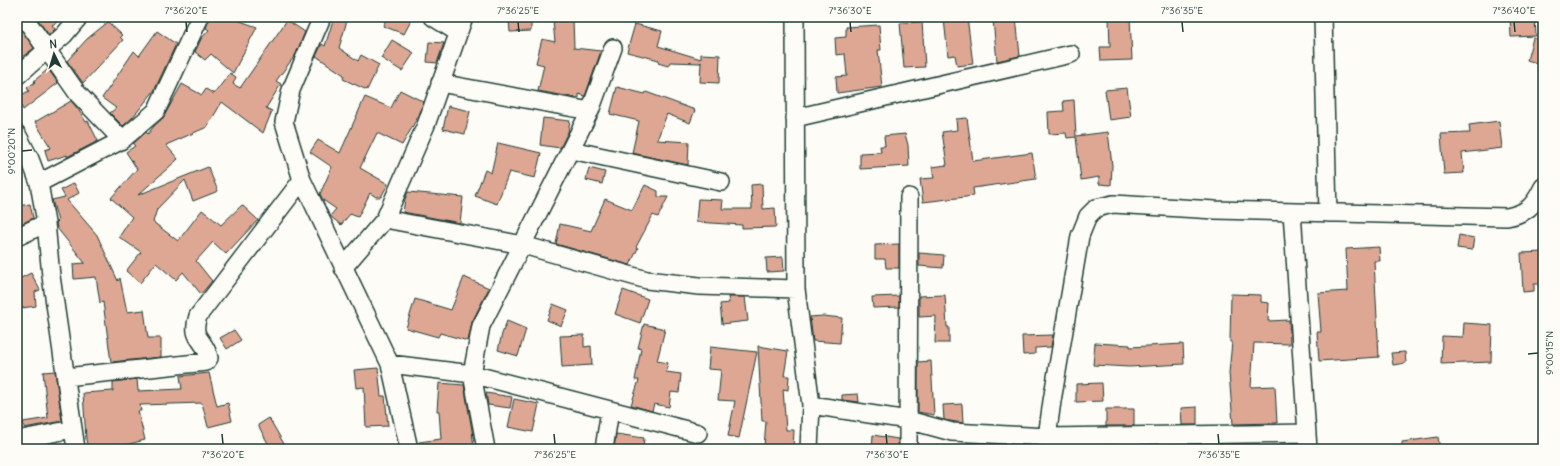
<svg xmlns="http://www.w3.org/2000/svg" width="1560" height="466" font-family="Delius,sans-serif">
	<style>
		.building { fill: #dea794; stroke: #1f3d34 }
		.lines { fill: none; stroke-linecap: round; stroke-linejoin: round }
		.street-casing { stroke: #1f3d34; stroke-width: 20 }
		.street { stroke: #fdfcf7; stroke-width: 17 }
		.ticks { fill: none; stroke: #1f3d34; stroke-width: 1.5 }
		.neatline { fill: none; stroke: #1f3d34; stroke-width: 1.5 }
		.ticks-label { font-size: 10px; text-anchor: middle; fill: #1f3d34 }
	</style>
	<rect width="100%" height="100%" fill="#fdfcf7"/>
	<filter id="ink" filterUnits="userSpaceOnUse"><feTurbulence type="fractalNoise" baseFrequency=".025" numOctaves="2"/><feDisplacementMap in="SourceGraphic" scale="8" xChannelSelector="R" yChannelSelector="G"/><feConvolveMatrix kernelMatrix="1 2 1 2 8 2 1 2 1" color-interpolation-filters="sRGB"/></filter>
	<g filter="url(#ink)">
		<!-- building -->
		<path class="building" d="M36,17H66L52,25L55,29L49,35Z
			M210,17H229L257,27L233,73L211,54L205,60L195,52L201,39L209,30L206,28Z
			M334,17H348L339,48L358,61L361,55L379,65L367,90L343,79L344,75L316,56L322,44L325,46Z
			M387,17H413L404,34L383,26Z
			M967,17L973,64L957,66L955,55L948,56L944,19Z
			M1016,17L1020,56L997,61L993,20Z
			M1109,17H1130L1132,60L1101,61L1100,47H1110Z
			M1510,17H1535L1536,36L1511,37Z
			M531,19V31L510,32L509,20Z
			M573,19L574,48L601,51L585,96L579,94V98L571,97L538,91L544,65L536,63L542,39L555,42L553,21Z
			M287,20L305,32L296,54L276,81L281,84L266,108L272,111L263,133L222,102L207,127L166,145L178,159L138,195L208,167L218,191L193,201L185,180L157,209L153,222L178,241L202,210L221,225L242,205L258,220L226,254L213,242L196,261L212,281L201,294L183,272L176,280L156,263L140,283L126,271L141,252L119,237L132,217L111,198L137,169L126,152L135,146L133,144L146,132L148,134L154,126L163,118L182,84L202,95L206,89L214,94L230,73L236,77L233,84L240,88Z
			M108,22L122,35L120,37L123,40L83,83L67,61L87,39Z
			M922,22L925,67L904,68L900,23Z
			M17,24L34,48L17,61Z
			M635,24L662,31L658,46L701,59V54L720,55L719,83L700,82L701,62V63L670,62L668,66L658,63L659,60L627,52Z
			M879,25L881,50H878L882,87L837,93L836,77L847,76L845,54L836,55L835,38L846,37V27Z
			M157,31L176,44L154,91L133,117L123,126L110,113L116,108L102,98L134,51L139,56Z
			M1533,38L1543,41V65L1527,60Z
			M392,40L414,53L402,71L381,58Z
			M429,42L444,43L437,63L427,62Z
			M48,69L58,83L23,110L17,97L29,91L27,88L35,82L34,81Z
			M617,87L645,94L646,92L695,110L690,123L667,114L657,140L689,142L688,165L632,153L639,121L610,114Z
			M1127,88L1131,117L1109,120L1105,90Z
			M400,90L424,102L419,115L402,145L377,133L360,168L388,184L381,197H376L370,193L358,217L350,214L341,225L330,216L336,209L323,200L320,194L332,167L310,152L318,140L340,153L365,97L391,108Z
			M1074,100L1076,136L1108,132L1112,165L1111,185L1099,184V177L1081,180L1076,137L1067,138L1066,133L1049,134L1048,112L1064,111L1063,101Z
			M71,101L78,109L86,122L88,121L98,141L67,157V155L48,161L45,150L51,148L35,122Z
			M448,106L470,111L465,134L443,129Z
			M543,118L570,121L568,132L560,148L540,145Z
			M967,118L973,161L1032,153L1036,179L973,188L974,196L923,202L920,179L934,178L932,167L947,165L942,132L957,130L956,119Z
			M1499,121L1502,148L1462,153L1464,173L1444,174L1441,134L1470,133L1469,125Z
			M905,134L908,145L909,166L860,169V153L881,152L880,146H885L884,136Z
			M498,143L541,153L535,178L509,172L497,204L475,196L485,170L491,173Z
			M589,168L605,172L602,184L586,180Z
			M74,183L79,193L67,200L97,235L118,281L120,278L127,312L144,310L148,338H161V357L111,362L103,302L100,303L96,277L74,279L73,264L85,263L57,228L56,223L58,221L52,200L65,197L61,190Z
			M762,184L763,209L775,208L776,227L742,228V225L696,222L698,199L723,200L722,209H752L751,185Z
			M645,185L658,191V197H668L658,217L653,215L636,247L638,248L630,265L556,244L560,224L591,231L605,199L632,210Z
			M408,192L463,197L460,223L403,212L405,199Z
			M30,204L33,218L17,226V206Z
			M1459,235L1474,238L1472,250L1457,248Z
			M899,244V268H886L885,259H875V245Z
			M1379,247L1380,261H1374L1379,357L1319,361L1317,332H1321L1318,293L1348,291L1346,249Z
			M1543,252V284H1534V291L1523,292L1521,253Z
			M919,253L944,255L943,268L919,266Z
			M783,257L784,271L767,272L766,258Z
			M31,273L40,290L35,292L36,306L22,308L17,298V280Z
			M464,277L489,288L472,322L468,341L440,333L438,337L406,328L415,299L451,310Z
			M623,290L648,299L640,323L615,314Z
			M1231,294L1261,295V302L1269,303L1268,321L1289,320L1290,344L1254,343L1251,387L1275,386L1277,423L1233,424L1229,373L1232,342H1230Z
			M945,295L947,327H949V343H935L936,316L919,317V296Z
			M899,296V307L873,308L872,297Z
			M728,297H745L748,321L722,324L720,304L729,303Z
			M553,304L568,310L561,326L547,320Z
			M823,316L842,318L840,343L813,341L810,317Z
			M507,321L526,329L518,356L498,350L502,334Z
			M1464,323L1492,325L1491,362L1441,364L1442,336L1463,337Z
			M644,324L665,329L657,361L668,363L666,372L681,374L679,393L671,392L669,407L654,404L652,411L631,405L639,380H635L641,349L638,348Z
			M234,330L241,340L227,349L220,338Z
			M584,335V347L591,346L592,365L562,367L560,336Z
			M1053,335L1051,347L1035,348V354L1023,355L1022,336Z
			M1095,343L1130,345V347L1183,344L1184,364L1129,367L1093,365Z
			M758,346L788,351L784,376H789L788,390L783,389L786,430H794L793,449L764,447L766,421H762Z
			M710,347L757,352L739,438L728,436L735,401L718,400L721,370L708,369Z
			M1405,352L1406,363L1393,365L1391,353Z
			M931,361L934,415L918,412V362Z
			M378,368L381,396H385L388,426L366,427L364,387L356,388L354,370Z
			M55,371L62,421L24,428L23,422L48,418L43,372Z
			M209,373L217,406L228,403L232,421L208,427L202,403L140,405L141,411H138L145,440L109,449H88L86,439L83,393L113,391V382L137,379L138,391L182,389L180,376Z
			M439,383L464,385L472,430L474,449H419V442L441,439L439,411H437Z
			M1102,383L1103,401L1076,402V384Z
			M486,393L512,397L510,408L488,405Z
			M858,394L859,402L842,400V395Z
			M514,399L539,404L533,432L508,427Z
			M962,404L963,423L944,420L943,405Z
			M1197,407V425H1182L1181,408Z
			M1106,409H1134V426H1106Z
			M269,418L287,449H271L258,425Z
			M616,434L644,438L643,449H614Z
			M873,435L898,439V449H872Z
			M1438,437L1440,449H1402V442Z"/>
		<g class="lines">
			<!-- street casing -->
			<g class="street-casing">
				<path id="street" d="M24,17L78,94L122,140
					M322,17L291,90L284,122L302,180L390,364L409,449
					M433,17L457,32
					M795,17L796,289L811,405L809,449
					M1323,17L1328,213
					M17,76L64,35L79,17
					M440,83L590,111
					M795,118L1071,54
					M17,134L30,159L39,183L46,223L51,276L76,449
					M571,150L721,182
					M39,183L122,140L156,111L200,17
					M1292,212L1308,449
					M385,219L523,245L647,280L699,286L796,289
					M17,237L46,223
					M343,268L385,219L426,125L464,17
					M390,364L472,374L698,433
					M66,377L206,362L209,358C205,338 190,340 198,316L302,180
					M811,405L908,420L952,432L1047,437L1307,433
					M17,440L73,429
					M486,449L472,374L481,326L590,111L613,48
					M604,449L610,410
					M908,449L909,197
					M1049,449L1047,437L1052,401L1080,236L1088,216L1096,208L1113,204L1215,210L1507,217C1527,213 1534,206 1543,187"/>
			</g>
			<!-- street -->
			<use href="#street" class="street"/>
		</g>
	</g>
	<!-- ticks -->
	<path class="ticks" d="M186,22L187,32M518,22L519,32M850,22L851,32M1182,22L1183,32M1514,22L1515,32M22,151L32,150M1528,354L1538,353M222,434L223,444M554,434L555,444M886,434L887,444M1218,434L1219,444"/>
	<!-- margin -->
	<rect width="1560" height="466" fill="none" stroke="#fdfcf7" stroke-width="44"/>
	<!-- north arrow -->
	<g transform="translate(54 54) rotate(355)" stroke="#fdfcf7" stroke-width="3" paint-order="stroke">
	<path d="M0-3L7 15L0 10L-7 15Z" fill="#1f3d34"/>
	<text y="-6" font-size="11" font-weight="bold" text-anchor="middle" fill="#1f3d34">N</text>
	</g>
	<rect x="22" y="22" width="1516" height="422" class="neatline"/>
	<g class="ticks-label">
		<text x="186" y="14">7°36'20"E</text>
		<text x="518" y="14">7°36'25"E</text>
		<text x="850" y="14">7°36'30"E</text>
		<text x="1182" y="14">7°36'35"E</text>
		<text x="1514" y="14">7°36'40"E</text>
		<text transform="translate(11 151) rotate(-90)" y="4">9°00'20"N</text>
		<text transform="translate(1549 353) rotate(-90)" y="4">9°00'15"N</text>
		<text x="223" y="458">7°36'20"E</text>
		<text x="555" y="458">7°36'25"E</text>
		<text x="887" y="458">7°36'30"E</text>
		<text x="1219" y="458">7°36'35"E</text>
	</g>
</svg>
